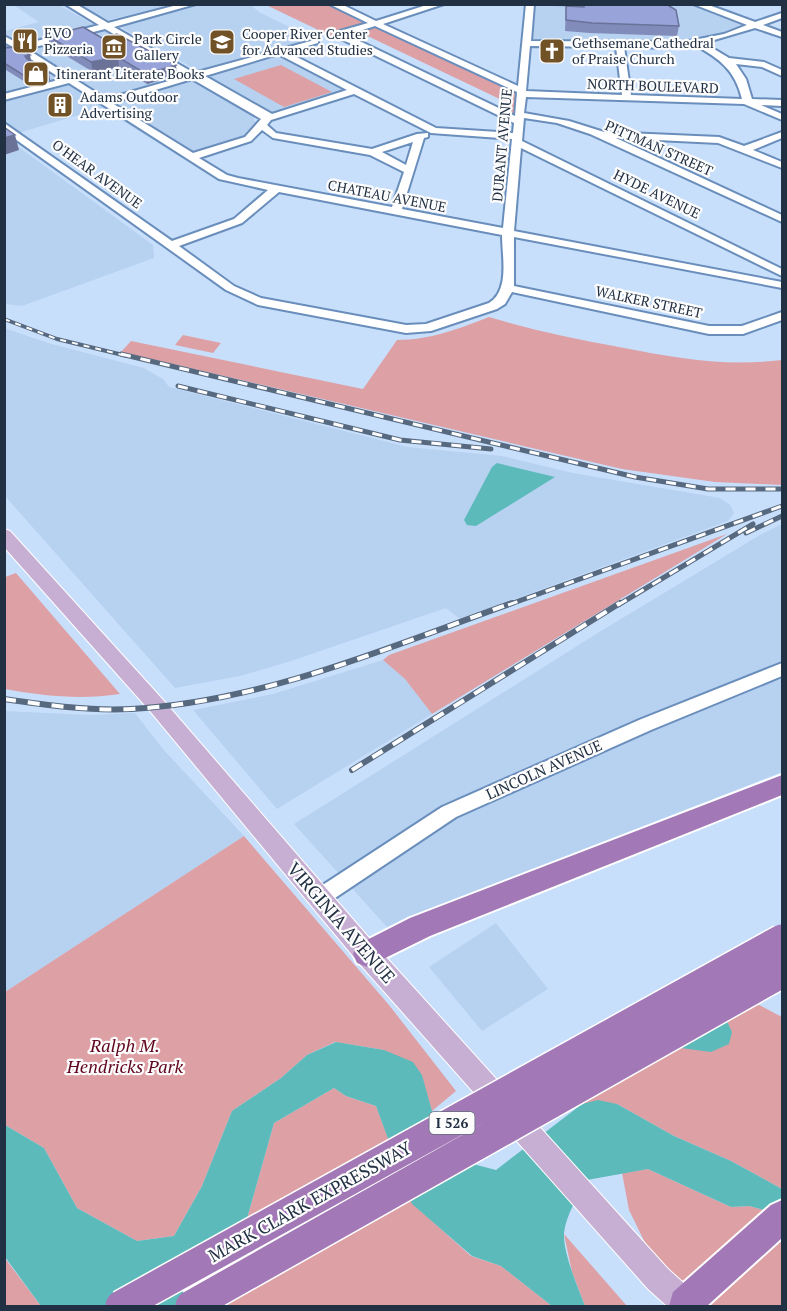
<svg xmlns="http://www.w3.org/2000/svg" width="787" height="1311" font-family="'PT Serif',serif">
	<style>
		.built { fill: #b7d1f1 }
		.green { fill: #dda1a5 }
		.water { fill: #5cbbba }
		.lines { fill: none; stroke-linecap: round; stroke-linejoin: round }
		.minor-casing { stroke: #6a8ebb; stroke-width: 4 }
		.major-casing { stroke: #fff; stroke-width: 2 }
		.highway-casing { stroke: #fff; stroke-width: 4 }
		.minor { fill: #fff; fill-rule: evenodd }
		.major { fill: #c7afd3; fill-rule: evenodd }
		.highway { fill: #a279b6; fill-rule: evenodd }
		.rail-far2-casing { stroke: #57697f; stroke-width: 4 }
		.rail-far1-casing { stroke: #57697f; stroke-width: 5 }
		.rail-casing { stroke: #57697f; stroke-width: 6 }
		.rail-far2 { stroke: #fdfdfd; stroke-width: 2; stroke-dasharray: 6; stroke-linecap: butt }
		.rail-far1 { stroke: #fdfdfd; stroke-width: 3; stroke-dasharray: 10; stroke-linecap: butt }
		.rail { stroke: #fdfdfd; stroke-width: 4; stroke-dasharray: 12; stroke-linecap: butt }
		.highway-bridge-casing { stroke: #fff; stroke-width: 34; stroke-linecap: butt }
		.highway-bridge { stroke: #a279b6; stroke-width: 31 }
		.wall { fill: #828cbb }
		.shaded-wall { fill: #6a7298 }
		.building { fill: #97a3d9; stroke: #6a7298; stroke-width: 1.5 }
		.labels { text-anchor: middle; stroke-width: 4.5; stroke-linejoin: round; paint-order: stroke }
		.far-poi-label { font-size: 14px; fill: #213043; stroke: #fdfdfd; text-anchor: start }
		.far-street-label { font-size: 14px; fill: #213043; stroke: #fdfdfd }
		.shield { fill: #fdfdfd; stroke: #636e7b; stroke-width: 1.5 }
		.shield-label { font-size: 14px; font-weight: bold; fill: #213043 }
		.street-label { font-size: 15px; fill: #213043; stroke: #fdfdfd }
		.near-street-label { font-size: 18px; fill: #213043; stroke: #fdfdfd }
		.near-park-label { font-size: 18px; font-style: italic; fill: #60051e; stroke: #fdfdfd }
	</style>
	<rect width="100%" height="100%" fill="#c8dffc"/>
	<!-- built -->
	<path class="built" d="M12,4L59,5L243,110L253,116L256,125L242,138L182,158L102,108L5,137L153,245L154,258L22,306L5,304V31L39,22Z
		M626,4L697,5L754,25L697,43H525L530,5Z
		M75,5H169L108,20Z
		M202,5H251L259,12L314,39L200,72L149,43L142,42L143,40L119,26Z
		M280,52L354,91L268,118L196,76Z
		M4,328L48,343L144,368L163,379L169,387L408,447L502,456L573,473L720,498L730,505L734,513L728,521L460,619L446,608L291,661L240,676L175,688L5,496Z
		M782,524V772L387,927L294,824L601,631L760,535Z
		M383,660L405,679L432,714L277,809L193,710L273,694Z
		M5,711L89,715L135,713L162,748L244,836L5,992Z
		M496,923L548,989L482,1031L429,967Z"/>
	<!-- green -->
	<path class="green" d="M266,5H333L374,24L331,36Z
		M373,26L516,91V115L502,111L508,103L357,31Z
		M281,65L332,92L284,107L234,79Z
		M489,317C532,330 575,339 619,347C676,358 723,367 782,360V485L715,482L622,469L121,352L131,341L363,389L397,340C430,340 458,329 489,317Z
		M183,335L221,343L213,353L175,345Z
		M727,534L432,714L405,679L383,660L389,655Z
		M16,573L120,694C80,700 44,696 5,689V577Z
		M244,836L389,1005L456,1091L432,1111L426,1093L384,1050L335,1042L307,1055L281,1078L232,1111L202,1186L174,1236L137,1241L77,1208L44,1148L5,1125V992Z
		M742,996L782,1017V1189L731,1161L674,1136L617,1104H582L584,1060Z
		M334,1088L346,1096L376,1106L413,1204L471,1256L501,1266L552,1306H222L230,1303L246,1222L274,1123Z
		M648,1169L731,1207L749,1206L782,1215V1306H681L672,1298L629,1210L622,1173Z
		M564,1234L627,1306H585L572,1272Z
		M4,1257L41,1306H5Z"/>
	<!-- water -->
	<path class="water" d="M497,463L555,477L476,526L467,525L464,520L492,467Z
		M725,1017L732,1032L729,1044L711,1052L658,1045Z
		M336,1042L384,1050L413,1062L422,1075L432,1111L473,1164L496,1170L582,1104L598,1100L617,1104L674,1136L731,1161L782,1189V1215L749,1206L731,1207L648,1169L587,1180C578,1196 566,1215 564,1233C563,1254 578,1287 585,1306H552L501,1266L472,1256L412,1204L376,1106L346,1096L334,1088L274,1123L246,1222L258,1277L230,1303L222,1306H41L5,1257V1125L44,1148L77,1208L137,1241L174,1236L202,1186L232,1111L281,1078L307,1055Z"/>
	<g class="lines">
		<!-- minor casing -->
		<g class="minor-casing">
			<path id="minor" d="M65,4H76L108,23L181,4H196L114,27L194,73L318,39V43L287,52L436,128L513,133L514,123L339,38L340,31L368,23L329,4H341L376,21L430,4H444L383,24L518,86L526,4H534L531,41L684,42L724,34L747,25L693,4H706L755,22L782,13V18L763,25L782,32V37L755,28L704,43L729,58L764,62L782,70V76L762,67L736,64L746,79L752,99L782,100V106L761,105L782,114V120L744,104L526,97L524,113L569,121L604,132L719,137L744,146L782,132V138L753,150L782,162V168L718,143L616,138L782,215V222L590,134L557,123L524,118L522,141L782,269V276L521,148L514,231L782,282V288L514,237V286L709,326H742L782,312V320L743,334H709L512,292L505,304L497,309L431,331L406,333L258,305L226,290L4,131V123L172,241L234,219L268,190L219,179L69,83L4,100V94L62,79L18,51L4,54V49L13,47L4,42V36L21,45L99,25ZM375,26L517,92L515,116L347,35ZM105,29L186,76L106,99L27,49ZM695,45C720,59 735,70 742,99L631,95L624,47L684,48ZM530,46L616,47L622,95L526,91ZM278,54L347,90L272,114L205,76ZM192,79L261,119L245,137L193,153L112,103ZM354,94L431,133L512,139L503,228L402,209L424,138L428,137V133L417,134L372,149L276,133L267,125L271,120ZM262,130L273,138L370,155L404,172L392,207L238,178L227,175L199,158L251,141ZM413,142L406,165L382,152ZM279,192L502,235C502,257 510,290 489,303L426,324L406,325L261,298L234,286L179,246L242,223Z
				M554,4H629L625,6Z
				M782,663V676L651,730L456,817L326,904L319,907L312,904L309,898L312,892L442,807L639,720Z"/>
		</g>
		<!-- major casing -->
		<g class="major-casing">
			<path id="major" d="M4,529L10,531L164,701L376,946L668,1269L698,1296L703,1306H667L648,1289L358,962L150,711L4,547Z"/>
		</g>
		<!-- highway casing -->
		<g class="highway-casing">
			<path id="highway" d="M782,775V795L430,936L367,967L357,963L353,954L357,945L410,918Z
				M782,1200V1238L707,1306H669L673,1292L771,1205Z"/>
		</g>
		<!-- minor -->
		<use href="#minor" class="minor"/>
		<!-- major -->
		<use href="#major" class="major"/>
		<!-- highway -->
		<use href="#highway" class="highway"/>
		<!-- rail-far2 casing -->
		<g class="rail-far2-casing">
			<path id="rail-far2" d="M4,319L57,339L127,356"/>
		</g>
		<!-- rail-far1 casing -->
		<g class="rail-far1-casing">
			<path id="rail-far1" d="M121,354L635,477L708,489H782
				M178,386L400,440L491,449
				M746,533L782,516
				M508,605L782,506
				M618,605L753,524"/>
		</g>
		<!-- rail casing -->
		<g class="rail-casing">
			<path id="rail" d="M4,699C46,705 88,711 131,709C263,702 389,647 512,603
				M352,770L620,603"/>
		</g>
		<!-- rail-far2 -->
		<use href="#rail-far2" class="rail-far2"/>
		<!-- rail-far1 -->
		<use href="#rail-far1" class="rail-far1"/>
		<!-- rail -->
		<use href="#rail" class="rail"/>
		<!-- highway-bridge casing -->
		<g class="highway-bridge-casing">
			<path id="highway-bridge" d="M121,1306L782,940
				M191,1306L782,972"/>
		</g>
		<!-- highway-bridge -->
		<use href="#highway-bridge" class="highway-bridge"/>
	</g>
	<!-- wall -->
	<path class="wall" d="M583,4L679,26L677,36L590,33L565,31L566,6L583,7Z
		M48,36L102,38L177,75L147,84L119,67L93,72L50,46Z
		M4,48L30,55L31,62L50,80L30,85L6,70H4Z"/>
	<!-- shaded-wall -->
	<path class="shaded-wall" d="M30,55L31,62L25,56Z
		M118,57L119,67L93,72L91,62Z
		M176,65L177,75L147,84L146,74Z
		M49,73L50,80L30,85L28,78Z
		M15,135L19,150L4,155V138Z"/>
	<!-- building -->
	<path class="building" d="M584,4H666L676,10L679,26L592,23L566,20V6L584,7Z
		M83,27L102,38L117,34L176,65L146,74L118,57L91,62L48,36Z
		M16,47L30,55L25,56L27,59L49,73L28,78L4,63V48Z
		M4,127L15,135L4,138Z"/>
	<!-- icons -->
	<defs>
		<g id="restaurant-square" transform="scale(1.35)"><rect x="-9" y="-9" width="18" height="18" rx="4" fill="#705226" stroke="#fdfdfd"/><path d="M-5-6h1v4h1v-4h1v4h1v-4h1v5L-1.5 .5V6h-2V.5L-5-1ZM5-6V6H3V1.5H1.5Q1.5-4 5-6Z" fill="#fff"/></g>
		<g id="school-square" transform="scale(1.35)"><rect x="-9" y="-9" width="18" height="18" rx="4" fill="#705226" stroke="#fdfdfd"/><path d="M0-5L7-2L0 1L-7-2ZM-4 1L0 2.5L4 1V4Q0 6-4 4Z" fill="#fff"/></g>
		<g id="museum-square" transform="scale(1.35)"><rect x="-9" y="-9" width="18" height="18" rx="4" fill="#705226" stroke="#fdfdfd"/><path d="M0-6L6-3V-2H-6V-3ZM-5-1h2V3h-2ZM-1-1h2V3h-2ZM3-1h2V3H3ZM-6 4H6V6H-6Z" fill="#fff"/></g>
		<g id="church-square" transform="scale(1.35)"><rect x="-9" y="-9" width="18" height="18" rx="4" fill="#705226" stroke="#fdfdfd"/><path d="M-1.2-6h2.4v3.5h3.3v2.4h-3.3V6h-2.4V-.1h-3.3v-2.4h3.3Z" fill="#fff"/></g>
		<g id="shop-square" transform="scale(1.35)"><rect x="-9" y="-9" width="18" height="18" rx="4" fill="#705226" stroke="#fdfdfd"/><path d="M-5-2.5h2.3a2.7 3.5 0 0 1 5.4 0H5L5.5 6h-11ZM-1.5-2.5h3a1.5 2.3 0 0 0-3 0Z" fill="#fff"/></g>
		<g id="building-square" transform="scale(1.35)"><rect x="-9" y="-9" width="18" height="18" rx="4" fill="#705226" stroke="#fdfdfd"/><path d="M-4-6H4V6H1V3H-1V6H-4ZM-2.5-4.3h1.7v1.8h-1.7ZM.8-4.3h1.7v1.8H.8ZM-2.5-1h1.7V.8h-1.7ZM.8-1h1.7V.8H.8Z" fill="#fff"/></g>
	</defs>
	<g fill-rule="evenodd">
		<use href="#restaurant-square" x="25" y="41"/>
		<use href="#school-square" x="222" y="42"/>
		<use href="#museum-square" x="114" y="47"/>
		<use href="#church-square" x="552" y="51"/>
		<use href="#shop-square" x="36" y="74"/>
		<use href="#building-square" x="60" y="105"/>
	</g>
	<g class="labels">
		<!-- far-poi labels -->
		<g class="far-poi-label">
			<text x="44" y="38">EVO<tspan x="44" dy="16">Pizzeria</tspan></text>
			<text x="242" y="39">Cooper River Center<tspan x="242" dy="16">for Advanced Studies</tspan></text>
			<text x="134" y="44">Park Circle<tspan x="134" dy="16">Gallery</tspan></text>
			<text x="572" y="48">Gethsemane Cathedral<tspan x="572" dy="16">of Praise Church</tspan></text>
			<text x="56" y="79">Itinerant Literate Books</text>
			<text x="80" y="102">Adams Outdoor<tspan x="80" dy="16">Advertising</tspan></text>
		</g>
		<!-- far-street labels -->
		<g class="far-street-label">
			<text transform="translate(653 86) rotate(2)" y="5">NORTH BOULEVARD</text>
			<text transform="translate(502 145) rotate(-85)" y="5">DURANT AVENUE</text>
			<text transform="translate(659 148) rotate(24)" y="5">PITTMAN STREET</text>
			<text transform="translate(97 174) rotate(36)" y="5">O'HEAR AVENUE</text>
			<text transform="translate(657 194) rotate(26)" y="5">HYDE AVENUE</text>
			<text transform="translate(387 196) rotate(11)" y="5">CHATEAU AVENUE</text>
			<text transform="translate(649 302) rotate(12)" y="5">WALKER STREET</text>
		</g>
		<!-- shield labels -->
		<rect class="shield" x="429.5" y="1112" width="45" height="22" rx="4.5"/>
		<g class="shield-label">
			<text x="452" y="1128">I 526</text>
		</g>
		<!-- street labels -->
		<g class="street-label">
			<text transform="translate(544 770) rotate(-24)" y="5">LINCOLN AVENUE</text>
		</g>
		<!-- near-street labels -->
		<g class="near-street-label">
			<text transform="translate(341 923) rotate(49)" y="6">VIRGINIA AVENUE</text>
			<text transform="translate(310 1202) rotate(-29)" y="6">MARK CLARK EXPRESSWAY</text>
		</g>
		<!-- near-park labels -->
		<g class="near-park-label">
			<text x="125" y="1052">Ralph M.<tspan x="125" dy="21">Hendricks Park</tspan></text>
		</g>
	</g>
	<!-- border -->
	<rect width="787" height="1311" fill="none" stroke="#213043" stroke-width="12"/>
</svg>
